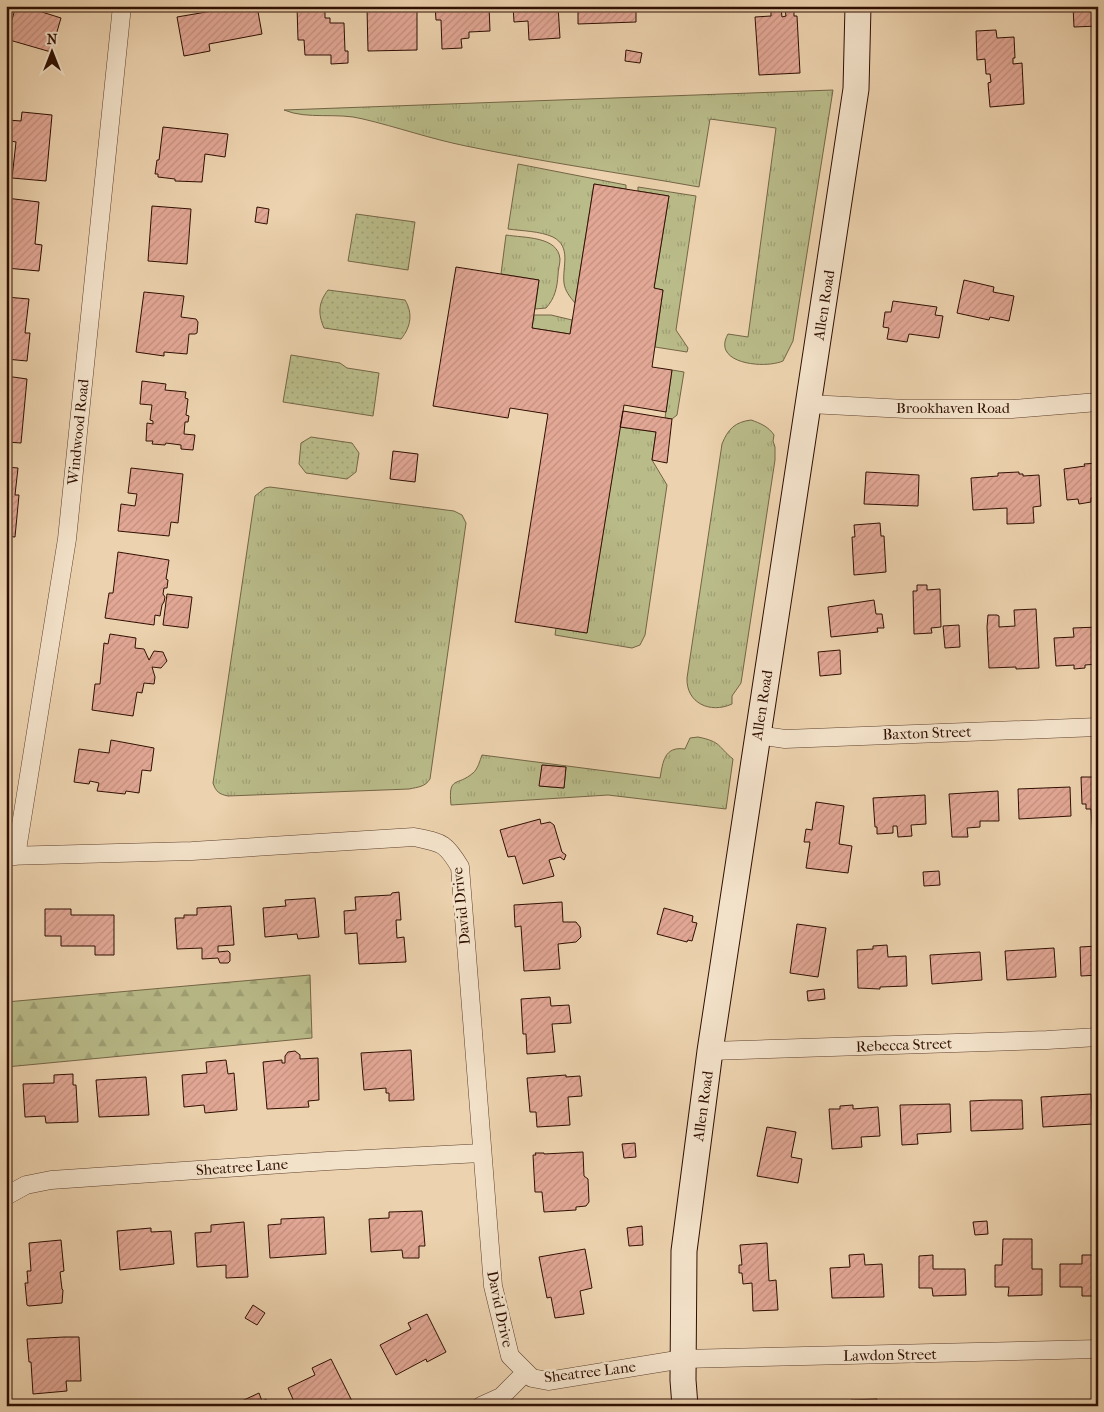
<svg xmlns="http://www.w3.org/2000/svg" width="1104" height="1412" font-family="'IM FELL French Canon',serif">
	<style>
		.grass { fill: url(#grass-tufts); stroke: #746546; fill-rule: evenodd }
		.forest { fill: url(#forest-firs); stroke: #746546 }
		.park { fill: url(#park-dots); stroke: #746546 }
		.building { fill: url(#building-hatch); stroke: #2f0f02 }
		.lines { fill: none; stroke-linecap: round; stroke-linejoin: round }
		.street-casing { stroke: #5e402d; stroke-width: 19 }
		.secondary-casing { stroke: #2f0f02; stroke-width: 27 }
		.street { stroke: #f3e2ca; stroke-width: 18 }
		.secondary { stroke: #f3e2ca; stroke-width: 25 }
		.labels { text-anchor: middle; stroke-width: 5; stroke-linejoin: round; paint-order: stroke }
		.street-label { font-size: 15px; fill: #2f0f02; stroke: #f3e2ca }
	</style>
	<defs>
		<pattern id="grass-tufts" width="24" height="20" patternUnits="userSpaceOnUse" patternTransform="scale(1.25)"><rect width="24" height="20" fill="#b9bb89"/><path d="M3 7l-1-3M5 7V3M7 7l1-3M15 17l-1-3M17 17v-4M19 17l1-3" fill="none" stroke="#9fa075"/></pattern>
		<pattern id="forest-firs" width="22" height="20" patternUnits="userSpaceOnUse" patternTransform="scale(1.25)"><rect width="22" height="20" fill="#b9bb89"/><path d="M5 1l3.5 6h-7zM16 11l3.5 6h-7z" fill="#9fa075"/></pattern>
		<pattern id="park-dots" width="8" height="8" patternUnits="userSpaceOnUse" patternTransform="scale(1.25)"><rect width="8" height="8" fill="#b9bb89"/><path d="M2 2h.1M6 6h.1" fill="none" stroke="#9fa075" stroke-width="1.8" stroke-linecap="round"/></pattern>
		<pattern id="building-hatch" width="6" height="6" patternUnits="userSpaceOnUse" patternTransform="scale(1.25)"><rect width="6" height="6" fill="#e2a795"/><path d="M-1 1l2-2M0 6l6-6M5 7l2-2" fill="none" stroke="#c28f7f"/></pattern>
	</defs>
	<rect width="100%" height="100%" fill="#ecd2ae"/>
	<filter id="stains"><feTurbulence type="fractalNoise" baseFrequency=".004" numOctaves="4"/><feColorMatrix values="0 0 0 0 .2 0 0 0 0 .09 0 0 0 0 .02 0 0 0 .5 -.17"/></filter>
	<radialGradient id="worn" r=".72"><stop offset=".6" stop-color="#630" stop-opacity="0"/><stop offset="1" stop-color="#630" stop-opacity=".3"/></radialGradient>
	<!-- grass -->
	<path class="grass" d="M833,90L793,341L783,361C765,369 711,364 728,334L748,337L776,128L710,119L699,187C621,173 543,162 466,146C431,139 397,127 363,119C337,112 308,120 284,110Z
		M518,164L626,185V189L594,184L575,303C570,297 565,291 564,283C562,267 572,247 553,237C540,231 522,231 508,229Z
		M638,187L696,196L676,330L688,348L687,352L655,347L663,290L654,288L669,196L638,191Z
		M506,235C524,238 558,236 560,259C560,264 558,270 558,275C557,288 555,298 546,308L535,309L539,280L501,274Z
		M534,315H551L572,320L570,334L532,328Z
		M672,370L684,372L677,415L672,419L665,418Z
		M751,420C760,423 769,427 774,435L773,441L775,447V460L741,683L732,696V704C710,714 686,703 687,678L722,444C728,429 735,422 751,420Z
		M620,427L656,432L652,460L667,485L645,635L640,645L632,648L555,635L556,628L587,633Z
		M270,487L454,511L462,515L466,523L430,779C425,787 418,787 409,789L228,796C219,794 216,792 213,783L255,496L265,488Z
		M698,737C722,742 717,746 733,759L726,809L608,795L451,805C448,775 457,787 473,773C478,769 480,760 482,755L660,778C663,762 664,746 685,749L690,738ZM542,765L566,767L564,788L540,786Z"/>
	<!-- forest -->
	<path class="forest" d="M310,975L312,1038L6,1067V1002Z"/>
	<!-- park -->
	<path class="park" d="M356,214L415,222L408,270L348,261Z
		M328,290L405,300C413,313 411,327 401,339L324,328C318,314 318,303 328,290Z
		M291,355L340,363L347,368L379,373L373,416L283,402Z
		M311,437L352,443L359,453L356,472L347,479L306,473L299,464L301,443Z"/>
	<!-- building -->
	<path class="building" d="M16,6H23L61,18L51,52L6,39Z
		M229,6H257L262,34L209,44L210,51L184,56L177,17L224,9V7Z
		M297,6H325V18H330V23H344L345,51H348V63L331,64V55H305L304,40H298Z
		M381,6H417V50L368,51L367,8Z
		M435,6H489L490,31L469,32V38L461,39L462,48L442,49L441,20H436Z
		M513,6H558L560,38L529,40L528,21L514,22Z
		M578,6H636V22L578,24Z
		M1073,6H1098V26L1074,27Z
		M781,8L782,17L786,16L785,9L794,8V16H797L800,73L759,75L755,17L771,16V9Z
		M996,30L997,38L1014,37L1015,58H1013V64L1022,63L1024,104L990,107L988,83L991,82L990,74H986L985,59L977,60L976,31Z
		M626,50L642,53L640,63L625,61Z
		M22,112L52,115L46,181L12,178L16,142L6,140L8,120L21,121Z
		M163,127L228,134L225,157L205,154L202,182L175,181V179L158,177V174H155L157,160H159Z
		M594,184L669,196L654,288L663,290L652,367L672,370L666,412L624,405L587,633L515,622L548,414L510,408L508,418L433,406L456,267L539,280L532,328L570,334Z
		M6,198L39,202L35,244L42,245L39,271L6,268Z
		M152,206L191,209L187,264L148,261Z
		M257,207L269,209L267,224L255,222Z
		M964,280L994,287L993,292L1014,296L1009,321L990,317L989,320L957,313Z
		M144,292L184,296L181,317L196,319L198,322L197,333L195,334H189L187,354L164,352V356L136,352Z
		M6,297L29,299L25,333H30L27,361L6,359Z
		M893,301L937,307L935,315L943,316L939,338L909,334L907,342L887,339L889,328L883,327L885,312H891Z
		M6,376L27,379L21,443L6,442Z
		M142,381L166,384L165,390L186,392L185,398L188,399L186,415L189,416L188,422H185L184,434L195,435L193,450L181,449V445L166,443L165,445L152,444L153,441H146L147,423L153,424V421L150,420L152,405L140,404Z
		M623,411L672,419L667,463L652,460L656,432L620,427Z
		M393,451L418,454L415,482L390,479Z
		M1098,463V497L1091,498V502L1079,504L1078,499L1067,500L1064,469L1085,466L1084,464Z
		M6,467L18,468L15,495H19L15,537L6,536Z
		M131,468L183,474L178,523L171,522L169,536L118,531L121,504L135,506L137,494L128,493Z
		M866,472L919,475L918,506L864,504Z
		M1019,472V474H1023V476L1039,475L1041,506L1033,507L1034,523L1007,524V508L973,510L971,478L998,476V473Z
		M880,523L881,536H884L886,572L854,575L852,537H855L854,525Z
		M118,552L169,560L166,579L168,580L167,588H164L163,594L165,597L164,602L162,605L160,616L155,615L154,625L105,618L109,593H113Z
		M917,585H927V590L940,589L941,627L931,628L932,633L914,634L913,591H917Z
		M167,594L192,597L188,628L163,625Z
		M874,600L876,614H882L884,628H877L878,632L831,637L828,607Z
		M1036,609L1039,668L1016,669V667L989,668L987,627L988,615H997L999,616V627L1015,626L1014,610Z
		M959,625L960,647L945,648L943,626Z
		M1098,627V664L1085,665V668L1074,669V665L1056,666L1054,638L1074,637L1073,628Z
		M110,634L136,638L135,648L144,649L149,660L154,651L163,652L167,661L161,668L152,667L155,677L154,684L144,683L142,693L137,692L133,716L92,710L95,684H100L104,643L108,644Z
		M840,650L841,674L820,676L818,652Z
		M111,740L154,748L151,771L142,770L139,793L126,791L125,794L97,791L99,783L90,781L89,784L74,782L79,749L109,753Z
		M542,765L566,767L564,788L539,786Z
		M1081,777H1098V838H1093L1091,809H1086V804H1082Z
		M1070,787L1071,816L1019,819L1018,789Z
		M998,791L999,821H980V827L967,828L968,837H952L949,794Z
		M925,795L926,824L911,825L912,836L898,837L897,826H893V833L877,834V827H875L873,798Z
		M816,802L844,806L839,844L852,846L848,873L806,868L810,842H804L806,829L812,830Z
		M540,819L541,824L550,822L554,825L562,852L566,855L564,860L560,857L549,860L554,876L523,884L515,856L508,857L500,830Z
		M939,871L940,885L924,886L923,872Z
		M399,892L401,920H396L397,938L404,937L406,962L359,964L357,933L345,934L344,911L356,910L355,897L391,895L392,893Z
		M315,898L319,937L298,939L297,934L265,937L263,908L286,906L285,900Z
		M562,902L563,922H576L580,927L581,937L576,942L558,944L560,969L524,971L521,926L515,927L514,905Z
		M231,906L234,945L218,946V952L228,951L230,953V961L228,963H220L218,958L202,959V948L177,949L175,918H184V915H197V908Z
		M664,908L693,916L692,922L697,923L692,941L688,940L687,942L657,934Z
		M45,909H71V915H114V955H95V946H61V936H45Z
		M797,924L826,928L818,977L790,973Z
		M887,945L888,957L906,956L907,986L880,987V989L858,988L857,950L873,949V946Z
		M1098,946V975L1081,976L1080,947Z
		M1054,948L1056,977L1007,980L1005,951Z
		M980,952L982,980L932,984L930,955Z
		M824,989L825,999L808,1001L807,991Z
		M550,997L551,1006L569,1005L571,1023L552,1024L555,1052L527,1054L526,1034H523L521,999Z
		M411,1050L414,1100L389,1101V1093H386V1088L364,1090L361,1053Z
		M295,1051L300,1055V1059L318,1058L319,1100L308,1101L309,1107L267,1109L263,1062L282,1060V1063H285V1056L288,1052Z
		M226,1060L228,1074L234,1073L237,1110L205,1113L204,1105L184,1107L182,1075L207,1073L206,1062Z
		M73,1074V1085H76L78,1122L46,1123L45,1116L25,1117L23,1084L54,1083V1075Z
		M566,1075V1077L580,1076L582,1096L568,1097L570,1125L537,1127L536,1112H530L527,1078Z
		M146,1077L149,1115L99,1117L96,1080Z
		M1091,1094L1093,1124L1043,1127L1041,1097Z
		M991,1100H1022L1023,1129L971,1131L970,1101Z
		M950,1104L951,1132L917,1134L918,1144L902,1145L900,1105Z
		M853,1105V1109L878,1107L880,1136L861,1137L862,1147L832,1149L829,1109H840V1106Z
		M767,1127L796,1132L791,1157L802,1159L798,1183L757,1176Z
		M635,1143L636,1157L624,1158L622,1144Z
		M583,1152L584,1176L588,1179L589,1202L586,1206L576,1207V1210L544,1212L542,1192H535L533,1155H536L535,1153H544V1154Z
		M422,1211L425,1246H419V1258H403L402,1250L371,1252L369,1219L389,1218V1212Z
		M324,1217L326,1254L270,1258L268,1225L281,1224V1219Z
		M987,1221L988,1234L975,1235L973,1222Z
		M244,1222L248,1277L226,1278V1265L197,1267L195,1233L211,1232V1225Z
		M642,1226L643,1245L629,1246L627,1228Z
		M151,1228V1232L171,1231L174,1264L120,1270L117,1231Z
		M1003,1239H1032V1269H1042V1295L1008,1296L1009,1287H995V1265H1002Z
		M61,1240L64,1271L60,1272L62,1289L63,1290L62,1303L29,1306L27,1305L25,1283H28L27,1271H31L29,1243Z
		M767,1243L769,1281L776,1280L778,1310L753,1311L752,1283L743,1284L742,1273H739V1265H742L740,1245Z
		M585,1249L592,1288L580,1291L584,1314L555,1318L551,1297L547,1298L539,1257Z
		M864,1254L865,1265L882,1264L884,1297L832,1298L830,1268L850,1267L849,1255Z
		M933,1255V1269H965L966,1295L933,1296L932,1288H919V1256Z
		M1082,1255H1097L1098,1296H1082V1287H1060V1264H1082Z
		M253,1305L265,1313L257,1325L245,1318Z
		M427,1314L446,1352L427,1362L426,1359L396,1375L380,1345L411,1329L408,1323Z
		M64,1337H79L81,1381H66L67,1391L33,1394L31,1362H29L27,1339Z
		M331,1359L352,1401L342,1406H296L288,1388L315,1375L312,1368Z
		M259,1393L262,1401L266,1399L269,1406H231Z
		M877,1399V1406H852L851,1400Z"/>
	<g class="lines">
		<!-- street casing -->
		<g class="street-casing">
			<path id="street" d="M809,404L906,409H1012L1098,402
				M757,735L785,739L1098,727
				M6,856L192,851L414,837C442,843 445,842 460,867L493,1286L510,1356L532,1378L548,1381L683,1359L1098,1349
				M16,856L67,539L122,6
				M710,1051L1047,1040L1098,1037
				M6,1196L26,1185L51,1180L328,1161L481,1153
				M481,1406L501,1397L525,1373"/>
		</g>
		<!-- secondary casing -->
		<g class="secondary-casing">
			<path id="secondary" d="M685,1406L683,1380L684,1251L710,1051L856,89L858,6"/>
		</g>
		<!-- street -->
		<use href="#street" class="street"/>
		<!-- secondary -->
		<use href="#secondary" class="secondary"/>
	</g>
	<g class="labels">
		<!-- street labels -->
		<g class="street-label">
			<text transform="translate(824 305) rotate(-81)" y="5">Allen Road</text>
			<text x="953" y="413">Brookhaven Road</text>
			<text transform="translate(78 432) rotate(-84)" y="5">Windwood Road</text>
			<text transform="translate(762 705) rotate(-81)" y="5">Allen Road</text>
			<text transform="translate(927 733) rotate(-2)" y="5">Baxton Street</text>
			<text transform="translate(461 906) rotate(-96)" y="5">David Drive</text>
			<text transform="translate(904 1045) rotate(-2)" y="5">Rebecca Street</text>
			<text transform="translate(703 1106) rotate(-82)" y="5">Allen Road</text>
			<text transform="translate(242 1167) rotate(-4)" y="5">Sheatree Lane</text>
			<text transform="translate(500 1309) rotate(78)" y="5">David Drive</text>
			<text transform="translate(890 1355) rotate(-1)" y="5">Lawdon Street</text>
			<text transform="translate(590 1372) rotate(-7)" y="5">Sheatree Lane</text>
		</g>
	</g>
	<!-- margin -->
	<rect width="1104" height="1412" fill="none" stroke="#ecd2ae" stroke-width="25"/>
	<rect x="8" y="8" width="1089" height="1397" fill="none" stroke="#2f0f02" stroke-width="2.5"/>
	<rect x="12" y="12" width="1079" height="1387" fill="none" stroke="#2f0f02"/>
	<!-- north arrow -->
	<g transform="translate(52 52)" stroke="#f3e2ca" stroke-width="4" paint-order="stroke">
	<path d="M0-4L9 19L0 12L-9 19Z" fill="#2f0f02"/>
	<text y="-8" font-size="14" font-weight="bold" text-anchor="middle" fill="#2f0f02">N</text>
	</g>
	<rect width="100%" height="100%" filter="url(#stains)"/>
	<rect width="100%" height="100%" fill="url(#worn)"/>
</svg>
